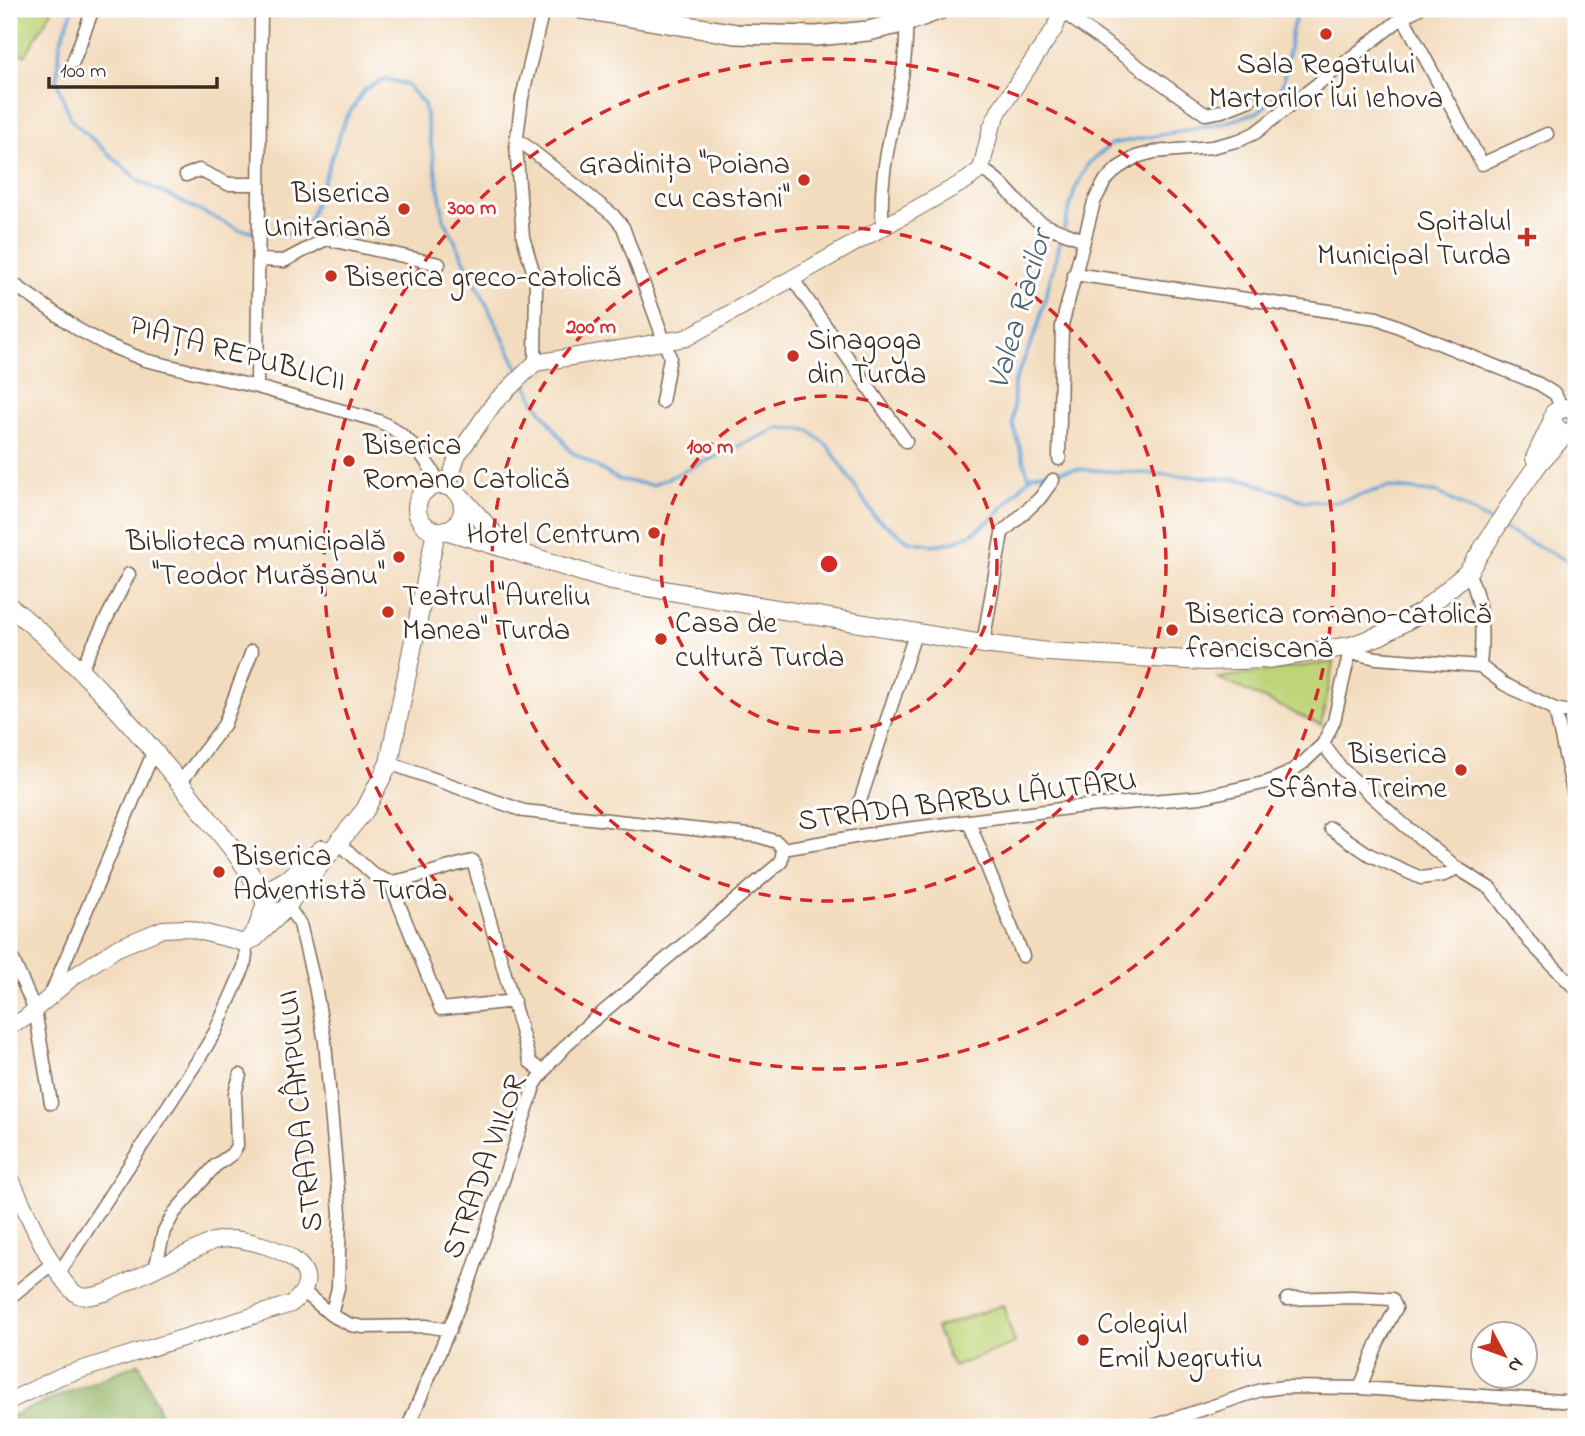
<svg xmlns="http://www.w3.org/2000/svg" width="1585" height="1436" font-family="'Indie Flower',sans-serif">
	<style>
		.green { fill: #bfd478; stroke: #7d7f4b; stroke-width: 2 }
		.forest { fill: #97b668; stroke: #697043; stroke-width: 2 }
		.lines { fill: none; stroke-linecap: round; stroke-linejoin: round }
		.stream { stroke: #60a3d5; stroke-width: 3.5 }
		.minor-casing { stroke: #7b6856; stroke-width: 15 }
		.tertiary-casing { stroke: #7b6856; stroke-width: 18 }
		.secondary-casing { stroke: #7b6856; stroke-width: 20 }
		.primary-casing { stroke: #7b6856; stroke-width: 22 }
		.minor { stroke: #fff; stroke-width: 12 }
		.tertiary { stroke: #fff; stroke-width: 16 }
		.secondary { stroke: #fff; stroke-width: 18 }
		.primary { stroke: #fff; stroke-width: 19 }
		.ring { fill: none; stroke: #d62828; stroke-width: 3.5; stroke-dasharray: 12 9 }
		.poi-dot { fill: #c8321e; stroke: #fff; stroke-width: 2.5 }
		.labels { text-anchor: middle; stroke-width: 6; stroke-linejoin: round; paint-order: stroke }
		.poi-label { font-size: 30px; fill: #3b2a1e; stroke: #fff; text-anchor: start }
		.street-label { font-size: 30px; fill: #3b2a1e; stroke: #fff }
		.water-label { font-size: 32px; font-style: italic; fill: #4c6070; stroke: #fff }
		.centre { fill: #d62828; stroke: #fff; stroke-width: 3.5 }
		.ring-label { font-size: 21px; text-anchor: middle; font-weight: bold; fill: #d62828; stroke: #fff; stroke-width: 6; stroke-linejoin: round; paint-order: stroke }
	</style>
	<rect width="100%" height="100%" fill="#fff"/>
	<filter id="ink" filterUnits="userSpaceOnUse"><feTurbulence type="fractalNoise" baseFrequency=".0143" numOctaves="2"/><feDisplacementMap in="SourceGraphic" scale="14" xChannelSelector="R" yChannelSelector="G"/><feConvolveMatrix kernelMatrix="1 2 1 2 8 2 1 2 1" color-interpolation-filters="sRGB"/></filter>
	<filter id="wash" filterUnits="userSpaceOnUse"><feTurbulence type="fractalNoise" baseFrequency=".00686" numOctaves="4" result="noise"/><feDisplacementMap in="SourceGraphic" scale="28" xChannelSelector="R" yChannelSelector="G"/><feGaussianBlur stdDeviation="1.57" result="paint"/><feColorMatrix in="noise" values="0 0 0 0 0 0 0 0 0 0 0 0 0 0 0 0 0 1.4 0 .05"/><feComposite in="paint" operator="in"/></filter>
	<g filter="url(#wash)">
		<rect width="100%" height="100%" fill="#f3dcbe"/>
		<!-- green -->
		<path class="green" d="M21,9H53L25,56L9,47V30Z
			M1334,662L1321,725L1218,678Z
			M1003,1305L1015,1343L953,1367L936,1328Z"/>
		<!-- forest -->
		<path class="forest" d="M139,1363L166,1427H9V1417Z"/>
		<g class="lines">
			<!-- stream -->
			<path class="stream" d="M73,9L60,43L57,81L71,120L139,181L240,230L286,235L309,221L345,120L365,89L385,79L406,84L424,104L444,219L520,372
				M1064,228L1075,189L1088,164L1111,144L1224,123L1258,112L1272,100L1283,84L1292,29L1299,9
				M524,379L534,400L570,451L619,480L653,485L779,428L809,430L829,447L875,517L909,541L933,545L953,542L973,533L993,518L1033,474L1076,469L1247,480L1304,501L1336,502L1388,487L1439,493L1493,523
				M1029,478L1013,425L1014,383L1037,329L1062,235
				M1503,529L1576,565"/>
		</g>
	</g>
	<g filter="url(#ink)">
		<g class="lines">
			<!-- minor casing -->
			<g class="minor-casing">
				<path id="minor" d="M1061,11L1205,114L1222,111L1250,100
					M1403,17L1482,164L1547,134
					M73,62L93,9
					M516,138L613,215L623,227L670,357L662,402
					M981,169C1002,180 1013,198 1029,214C1043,227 1066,233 1084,240
					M186,175L199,170L228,184H259
					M883,226C875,157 909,91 906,22
					M259,260L284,261L326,239L439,264
					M1074,274L1377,318L1539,384L1555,394L1562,408
					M792,278L906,441
					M9,281L79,330L105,344L145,360L257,387L379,421C409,435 425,457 441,485
					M535,363L536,281L523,237L516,145L522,98L543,9
					M257,387L261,9
					M1059,459L1062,325L1094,202L1105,181L1118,168L1136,157L1154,152L1212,147L1240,140L1255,133L1403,17L1418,9
					M1468,572C1483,603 1483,633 1480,666
					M983,644L1002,533L1040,498L1053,480
					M1349,652L1376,658L1480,666L1504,684L1555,709L1576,713
					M80,671L129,574
					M1555,709L1576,805
					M1323,744L1342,769L1403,824L1457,868L1491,889L1529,941L1576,989
					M389,763L524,811L758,836L777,842L783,849
					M180,783L224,725L252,651
					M858,807L915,634
					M969,822L1023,956
					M1330,828L1370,855L1421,878L1444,875L1457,868
					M338,842L374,875L390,882L441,1009L514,1001
					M783,849L884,832L1076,807L1201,797L1268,782L1287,774L1304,762L1323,744L1334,721L1351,646
					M390,882C419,878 445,867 473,861L530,1062L543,1072
					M288,907L300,924L315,986L325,1042L340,1213L338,1288L331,1315
					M9,951L35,1010L51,1103
					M50,996L154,751
					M155,1269L164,1231L174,1213L215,1166L232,1154L237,1146L235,1093L240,1075
					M59,1273L200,1057L215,1032L244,967L246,955L245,943
					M303,1291L331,1315L351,1325L364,1327L426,1326L450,1330
					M9,1298L53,1263
					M1287,1299L1352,1297L1392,1299L1396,1308L1378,1342L1360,1388
					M408,1427L471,1277L535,1084L551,1062L577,1034L781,862L783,849
					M1150,1427L1261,1390L1284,1387L1360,1388L1576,1402"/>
			</g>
			<!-- tertiary casing -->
			<g class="tertiary-casing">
				<path id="tertiary" d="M448,487L457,456L494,403L535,363L686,338L967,180L981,169L991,128L1000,109L1055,28L1062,9
					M248,939L256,929L265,903
					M9,1026L24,1019L73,977L117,948L163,929L186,928L245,943L255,939L285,910
					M9,1175C21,1199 56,1284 78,1295C86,1299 96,1295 105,1293L213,1241C223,1239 231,1238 241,1240C271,1244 336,1268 291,1304L61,1376L9,1401"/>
			</g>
			<!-- secondary casing -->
			<g class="secondary-casing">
				<path id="secondary" d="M1576,414L1572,409L1562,408L1554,413L1552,422L1561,433H1569L1576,427
					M1535,458L1552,422
					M417 508a23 23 0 1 1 46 0a23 23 0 1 1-46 0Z
					M461,497L494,534L510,546
					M445,530L611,581L983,644L1048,652L1206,661L1267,659L1351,646L1381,635L1422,612L1468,572L1518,493L1539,463L1566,433
					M9,606C81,663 143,736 199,807C223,837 248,865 264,899
					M278,885L286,888L291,900L286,909C278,914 270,912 265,903L267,891L288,879L322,849
					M291,900L365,810L389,763L436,531"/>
			</g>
			<!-- primary casing -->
			<g class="primary-casing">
				<path id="primary" d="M583,9L736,34L816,36L868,31L906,22L941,9"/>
			</g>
			<!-- minor -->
			<use href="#minor" class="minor"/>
			<!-- tertiary -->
			<use href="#tertiary" class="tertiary"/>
			<!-- secondary -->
			<use href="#secondary" class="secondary"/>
			<!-- primary -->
			<use href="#primary" class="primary"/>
		</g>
	</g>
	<!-- distance rings -->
	<g class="ring">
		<circle cx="829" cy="564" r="168"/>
		<circle cx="829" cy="564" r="337"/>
		<circle cx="829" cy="564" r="505"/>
	</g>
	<!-- markers -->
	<g class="poi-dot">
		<circle cx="1326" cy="34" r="7"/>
		<circle cx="804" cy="180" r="7"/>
		<circle cx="404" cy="209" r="7"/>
		<path d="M1523.5 226.5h7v7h7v7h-7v7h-7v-7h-7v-7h7z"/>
		<circle cx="331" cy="276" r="7"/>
		<circle cx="793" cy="356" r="7"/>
		<circle cx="349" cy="461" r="7"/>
		<circle cx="654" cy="533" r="7"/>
		<circle cx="399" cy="557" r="7"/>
		<circle cx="388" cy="612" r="7"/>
		<circle cx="1172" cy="630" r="7"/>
		<circle cx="661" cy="639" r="7"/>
		<circle cx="1461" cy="770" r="7"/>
		<circle cx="219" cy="872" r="7"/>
		<circle cx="1083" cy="1340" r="7"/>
	</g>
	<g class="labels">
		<!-- poi labels -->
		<g class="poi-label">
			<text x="1326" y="73" text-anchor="middle">Sala Regatului<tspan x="1326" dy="34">Martorilor lui Iehova</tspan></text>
			<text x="790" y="173" text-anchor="end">Gradinița "Poiana<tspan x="790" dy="34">cu castani"</tspan></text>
			<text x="390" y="202" text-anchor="end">Biserica<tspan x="390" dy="34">Unitariană</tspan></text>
			<text x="1511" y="230" text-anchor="end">Spitalul<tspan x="1511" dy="34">Municipal Turda</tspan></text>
			<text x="345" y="286">Biserica greco-catolică</text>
			<text x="807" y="349">Sinagoga<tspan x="807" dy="34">din Turda</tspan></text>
			<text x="363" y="454">Biserica<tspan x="363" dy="34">Romano Catolică</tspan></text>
			<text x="640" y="543" text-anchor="end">Hotel Centrum</text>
			<text x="385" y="550" text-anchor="end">Biblioteca municipală<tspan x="385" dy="34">"Teodor Murășanu"</tspan></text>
			<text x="402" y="605">Teatrul "Aureliu<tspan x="402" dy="34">Manea" Turda</tspan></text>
			<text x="1186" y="623">Biserica romano-catolică<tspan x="1186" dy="34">franciscană</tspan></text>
			<text x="675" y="632">Casa de<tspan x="675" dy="34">cultură Turda</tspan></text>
			<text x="1447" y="763" text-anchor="end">Biserica<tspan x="1447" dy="34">Sfânta Treime</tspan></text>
			<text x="233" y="865">Biserica<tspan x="233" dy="34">Adventistă Turda</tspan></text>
			<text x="1097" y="1333">Colegiul<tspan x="1097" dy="34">Emil Negrutiu</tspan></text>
		</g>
		<!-- street labels -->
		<g class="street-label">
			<text transform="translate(238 352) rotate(15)" y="10">PIAȚA REPUBLICII</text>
			<text transform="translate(967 799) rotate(-7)" y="10">STRADA BARBU LĂUTARU</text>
			<text transform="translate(299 1111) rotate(-96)" y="10">STRADA CÂMPULUI</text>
			<text transform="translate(483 1166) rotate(-70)" y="10">STRADA VIILOR</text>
		</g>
		<!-- water labels -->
		<g class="water-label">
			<text transform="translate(1018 309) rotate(-74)" y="11">Valea Racilor</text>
		</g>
	</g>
	<circle cx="829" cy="564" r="10" class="centre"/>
	<g class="ring-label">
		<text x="472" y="214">300 m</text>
		<text x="591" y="333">200 m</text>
		<text x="710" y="453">100 m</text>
	</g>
	<!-- margin -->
	<rect width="1585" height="1436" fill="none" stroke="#fff" stroke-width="35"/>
	<!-- north arrow -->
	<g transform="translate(1504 1355) rotate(131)"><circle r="33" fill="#ffffff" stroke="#b1aaa5" stroke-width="2"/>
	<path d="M0-5L12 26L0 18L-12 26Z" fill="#c8321e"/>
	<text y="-10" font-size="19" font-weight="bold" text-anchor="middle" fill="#3b2a1e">N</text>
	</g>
	<!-- scale -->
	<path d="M49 77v10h168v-10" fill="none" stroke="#3b2a1e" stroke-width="3.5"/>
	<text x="60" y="77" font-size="21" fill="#3b2a1e" stroke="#ffffff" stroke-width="5" paint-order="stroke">100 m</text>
</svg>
